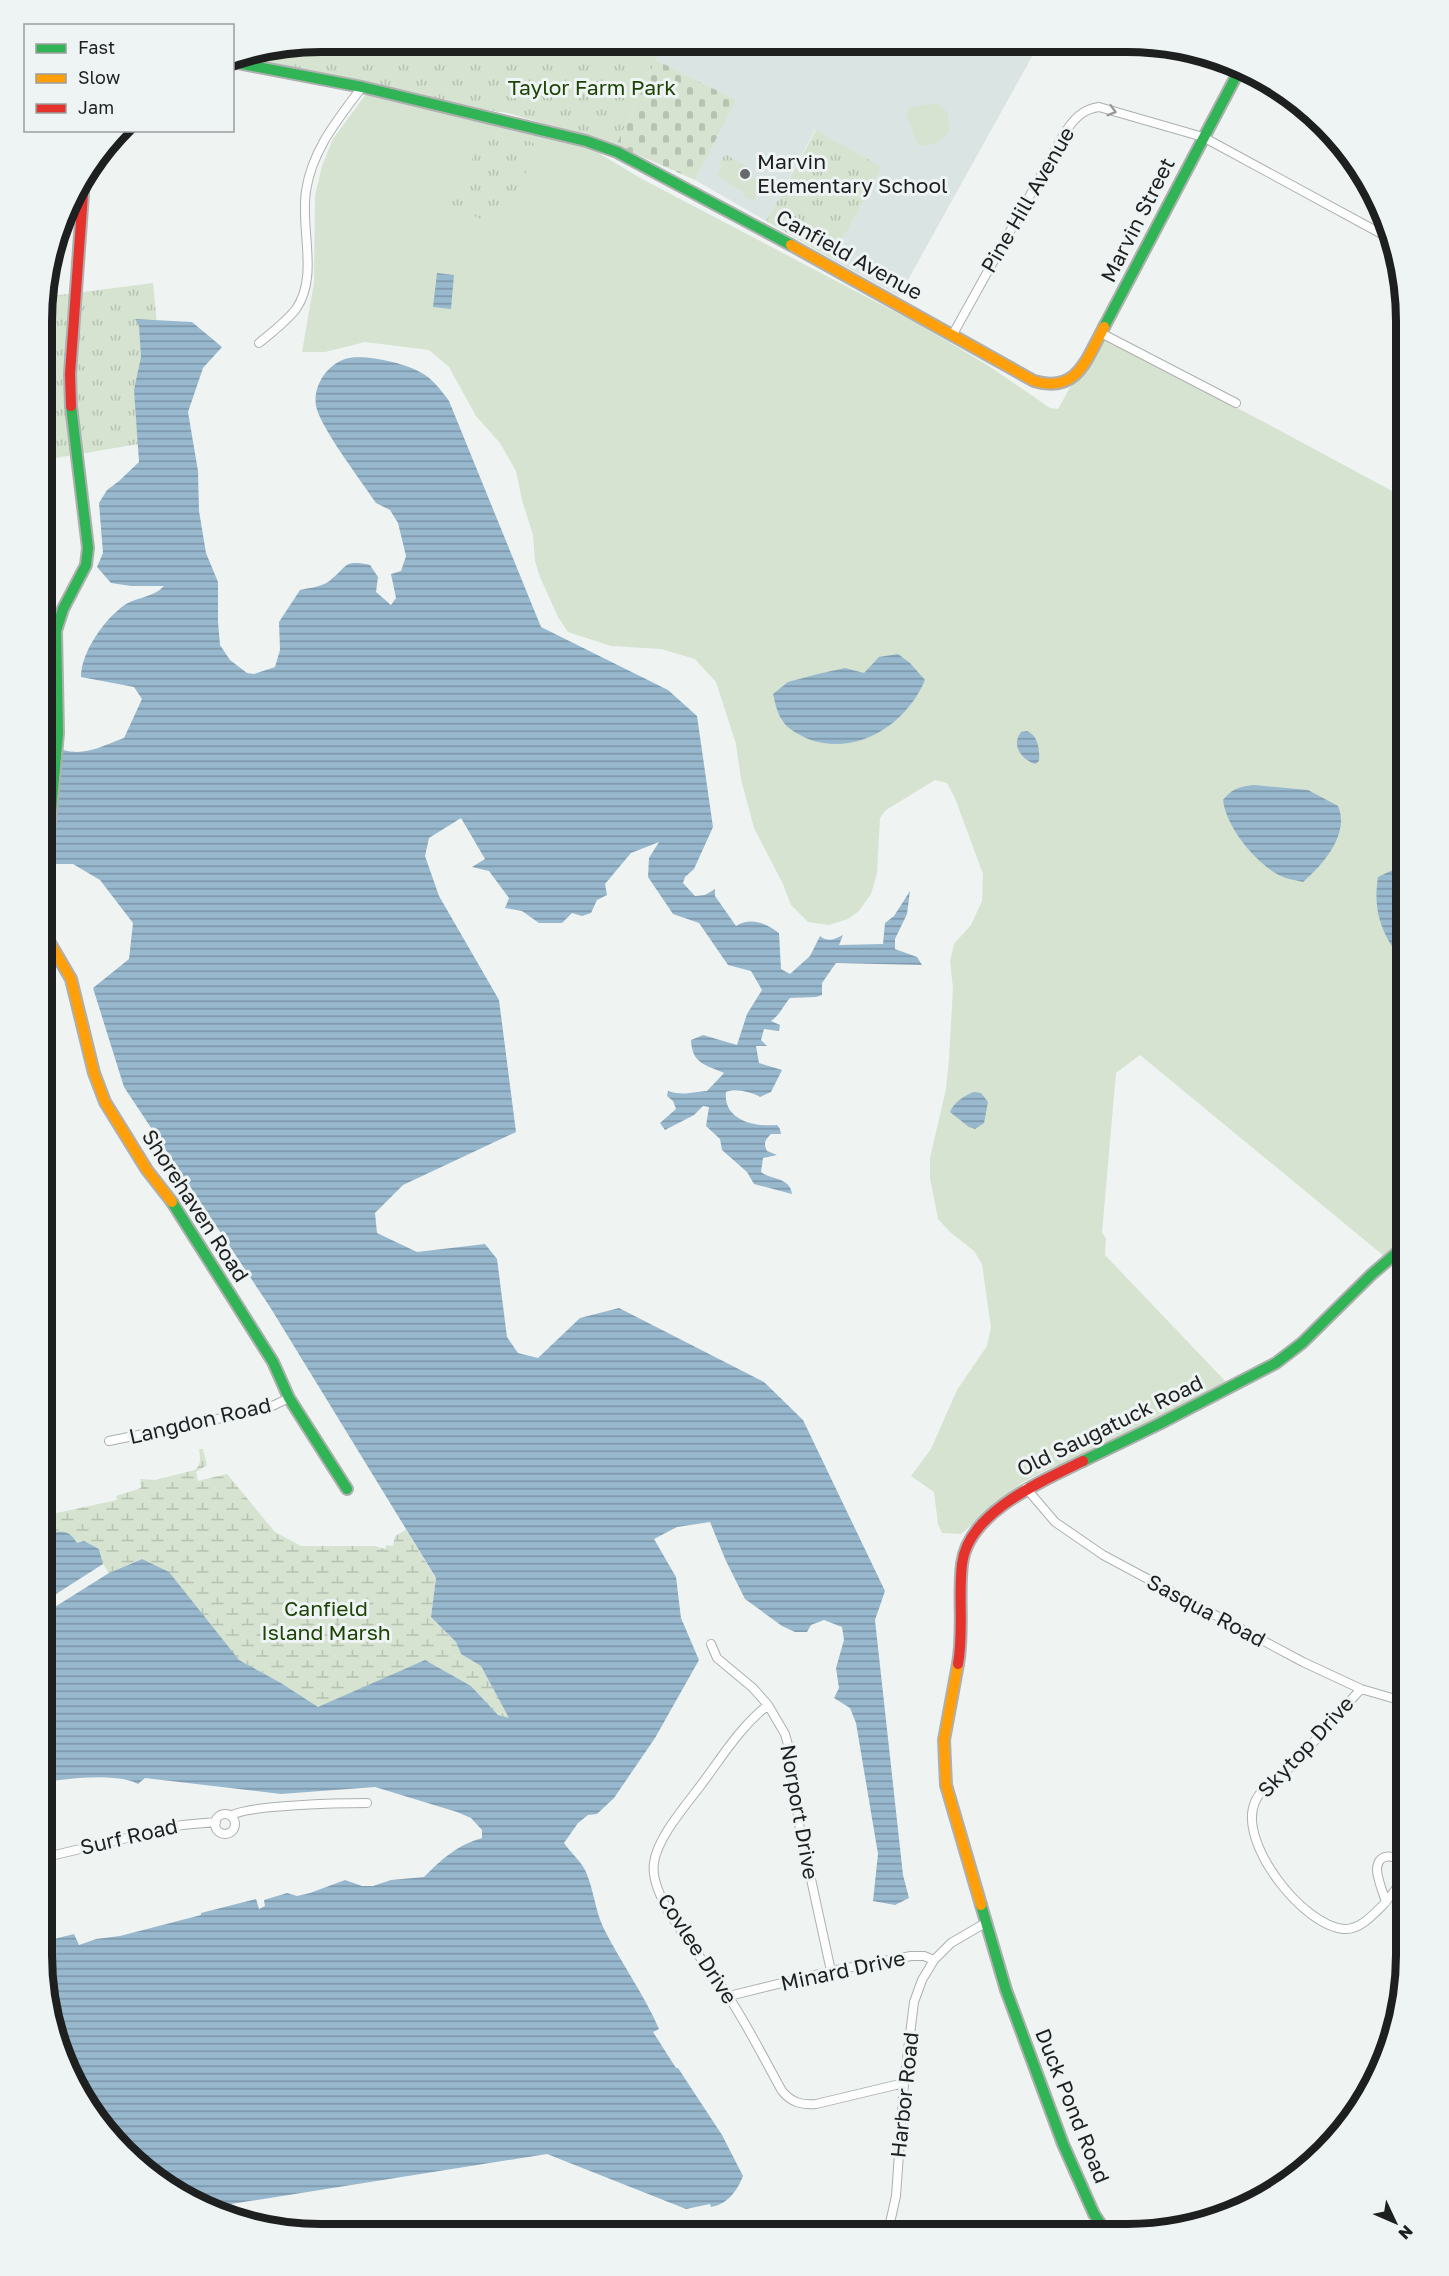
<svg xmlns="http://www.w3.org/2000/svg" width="1449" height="2276" font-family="'Golos Text',sans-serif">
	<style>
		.built { fill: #dae4e3 }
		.grass { fill: #d5e3d0 }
		.wetland { fill: url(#wetland-marsh) }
		.cemetery { fill: url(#cemetery-stones) }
		.park { fill: url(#park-tufts) }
		.water { fill: url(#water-rules) }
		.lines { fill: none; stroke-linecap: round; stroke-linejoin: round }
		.street-casing { stroke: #aeb0b0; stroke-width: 10 }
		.fast-casing { stroke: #aeb0b0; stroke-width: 14 }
		.slow-casing { stroke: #aeb0b0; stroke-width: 14 }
		.jam-casing { stroke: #aeb0b0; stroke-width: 14 }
		.street { stroke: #fdfdfd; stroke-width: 8 }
		.fast { stroke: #30b455; stroke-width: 10 }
		.slow { stroke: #ff9f0a; stroke-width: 10 }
		.jam { stroke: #e5322d; stroke-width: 10 }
		.oneway { stroke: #999a9a }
		.poi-dot { fill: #676a6a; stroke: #eef4f3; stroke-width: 2 }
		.labels { text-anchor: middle; stroke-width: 6; stroke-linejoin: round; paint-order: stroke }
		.park-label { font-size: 21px; fill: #1e4405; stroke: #eef4f3 }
		.poi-label { font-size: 21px; fill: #1e2020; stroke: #eef4f3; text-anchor: start }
		.street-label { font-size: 21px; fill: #1e2020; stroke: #eef4f3 }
		.rim { fill: none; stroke: #1e2020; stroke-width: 8 }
	</style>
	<defs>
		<pattern id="wetland-marsh" width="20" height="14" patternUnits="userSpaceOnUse" patternTransform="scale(1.5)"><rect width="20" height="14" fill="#d5e3d0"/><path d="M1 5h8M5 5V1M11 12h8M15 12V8" fill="none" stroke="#b6c2b2"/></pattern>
		<pattern id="cemetery-stones" width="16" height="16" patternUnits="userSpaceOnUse" patternTransform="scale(1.5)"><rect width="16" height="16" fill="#d5e3d0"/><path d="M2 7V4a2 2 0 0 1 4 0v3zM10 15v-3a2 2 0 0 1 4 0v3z" fill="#b6c2b2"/></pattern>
		<pattern id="park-tufts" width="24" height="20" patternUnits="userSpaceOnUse" patternTransform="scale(1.5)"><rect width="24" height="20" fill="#d5e3d0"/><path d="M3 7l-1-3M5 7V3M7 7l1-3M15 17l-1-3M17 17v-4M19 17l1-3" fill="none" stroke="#b6c2b2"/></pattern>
		<pattern id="water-rules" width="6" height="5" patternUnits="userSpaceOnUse" patternTransform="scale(1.5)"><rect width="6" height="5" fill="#98b8ce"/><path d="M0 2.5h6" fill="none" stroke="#7b95a7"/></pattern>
	</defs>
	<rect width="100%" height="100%" fill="#eff3f2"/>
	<!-- built -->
	<path class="built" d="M664,43L1039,44L899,296L832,259L882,167L815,130L766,221L695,180L736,100L656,60Z"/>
	<!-- grass -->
	<path class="grass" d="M366,94L512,125L585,145L642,179L918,324L989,366L1050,408L1058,409L1099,336L1266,423L1407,499V1238L1384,1256L1140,1055L1116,1073L1102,1233L1106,1238L1105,1255L1228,1384L1178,1411L1090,1452L1046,1470L1020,1484L961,1534L942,1533L938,1524L934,1492L911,1476L931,1449L957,1390L987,1346L991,1327L982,1264L974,1251L950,1232L938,1219L930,1178V1158L946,1089L949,1059L953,988L950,962L954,944L971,925L982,901L983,874L955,798L947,783L935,780L886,810L880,818L877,873L871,894L859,911L848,919L829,925L808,922L791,905L783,884L754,828L741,779L736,744L716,682L695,659L661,649L611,646L568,632L558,617L540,577L535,561L533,535L522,500L516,471L500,443L476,416L449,367L429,350L365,342L325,352H302L314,283L315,196L322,166L333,139Z
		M938,103L948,113L949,130C942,143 933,146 918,145L906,114L910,107Z"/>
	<!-- wetland -->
	<path class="wetland" d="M199,1449H203L207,1465L196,1472L198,1481L227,1474L275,1532L301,1546H375L385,1549L386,1545L393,1546L395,1536L406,1530L436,1579L431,1617L456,1642L461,1654L481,1666L510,1719L498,1715L471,1686L425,1660L318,1708L281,1683L239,1660L141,1559L109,1573L103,1564L99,1548L77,1543L43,1529V1516L117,1500L116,1496L141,1488L140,1479L155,1480L195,1470C202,1464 200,1457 199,1449Z"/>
	<!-- cemetery -->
	<path class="cemetery" d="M656,60L736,100L695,180L616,145Z"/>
	<!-- park -->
	<path class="park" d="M321,42L664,43L616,145L508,113L432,102L237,59Z
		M490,122L539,146L499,228L450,204Z
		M816,130L882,167L832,259L766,221Z
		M725,154L746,166L745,174L751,179L753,177L763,184L753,201L743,195L744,192L717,176L722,167L719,165Z
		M153,283L168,439L44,460V297Z"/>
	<!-- water -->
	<path class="water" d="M437,273L454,275L451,309L433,307Z
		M135,319L192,322L222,347L203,368L188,412L198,471L199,511L206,553L218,582V622L220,645L230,660L247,673L254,674L275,667L280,650L279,622L300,590C309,588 320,587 328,582C348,567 342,559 370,565L378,577L376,592L391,605L396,598L391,574L401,571L406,556L398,523L390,510L376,503C362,482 320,427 316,406C313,386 326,366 345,359C361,353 405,363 420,372C432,378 441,390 449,401L541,627L668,690L697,716L713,827L694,869L685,877L683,883L695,896L705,895L715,889V896L736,926C750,917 767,923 779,933L781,969L790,974L810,956L820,936C828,943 835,939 843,935L839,945L883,944L885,923L894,916L910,891L907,914L895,939V949L917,957L922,965L836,963L822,983V995L816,997L790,998C783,1006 780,1015 771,1021L780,1025L779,1031L764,1029L761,1040L767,1046H756L759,1063L782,1070L771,1092L760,1097C751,1092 735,1088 726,1092C723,1120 754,1127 777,1125L780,1129L781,1134H771C765,1140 763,1143 767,1151L777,1155L763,1158L761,1172C771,1180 790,1177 792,1194L754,1184L747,1172L722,1150L720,1139L706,1126L709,1107L703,1106L694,1115L665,1130L660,1123L676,1109L673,1101L667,1096L668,1091C683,1096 692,1092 707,1091L724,1073C706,1065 692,1064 691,1040L703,1035L737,1045L747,1014L762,990L751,971L728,965L699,923L673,914L648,877L649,858L659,842L631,853L605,884L607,895L597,900L591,913L582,916L572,913L562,923H539L522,911L505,908L509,898L489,871L472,867L485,859L461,818L429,838L425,856L439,896L499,1000L516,1132L403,1185L375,1213L377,1233L417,1252L485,1244L497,1259L507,1337L518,1353L538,1358L580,1318L619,1308L764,1382L803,1420L885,1591L875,1620L903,1875L909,1898L895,1905L873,1901L878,1854L856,1723L850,1708L834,1698L839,1688L836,1668L844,1640L842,1627L824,1620L811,1625L807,1632H795L782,1626L745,1599L726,1561L710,1522L677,1527L654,1539L676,1577L681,1618L699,1660L655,1738L614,1798L597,1814L588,1815L578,1823L564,1843C571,1853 581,1861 586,1872C594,1890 595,1911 604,1929C621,1963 644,1994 659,2029L653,2032L676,2068H678L722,2135L743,2176C737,2191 728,2204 711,2207L710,2204L686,2209L547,2154L206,2208L152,2176L100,2125L63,2062L42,1955V1942L74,1934L79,1945L96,1939L120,1936L201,1915V1913L256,1899L259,1909L265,1906L264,1900L287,1893L297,1896L310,1893L345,1880L362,1886H373L391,1880L424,1877C442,1859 457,1845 482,1838V1830L471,1818L457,1812L375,1787L281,1794L145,1778L138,1784C116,1772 68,1779 42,1782V1615L109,1573L142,1559L169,1572L239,1660L281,1683L318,1707L425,1660L471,1686L498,1715L509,1718L481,1666L461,1654L456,1642L431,1617L436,1578L270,1307L124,1087L93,988L129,959L133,923L100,880L73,864H44V743C79,759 90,751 124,738L142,699L134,687L81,677C81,652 105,618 126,604C138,597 154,597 164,586H131L111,583L97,567L103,553L99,503L107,490L119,481L139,462L134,390L141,357L139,326Z
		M898,654L910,663L925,680C906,725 856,757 808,739C800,735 787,729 782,720C777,713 775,702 773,694L788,682L818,674L845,668L864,673L879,657Z
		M1027,731C1038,735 1040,750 1039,761L1035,764C1021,759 1011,745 1021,732Z
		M1254,785L1308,790L1338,806C1350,834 1323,865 1303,882C1296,880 1287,879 1281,876C1256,864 1226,827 1223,800C1233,788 1239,787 1254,785Z
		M1401,866L1407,872V967C1384,938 1372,915 1378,877Z
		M974,1092L981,1093L988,1102L984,1123L975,1129L969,1127L950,1112C953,1103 965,1095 974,1092Z
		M43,1529L53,1533C65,1530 70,1532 77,1543L84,1541L99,1549L103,1564L42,1603Z"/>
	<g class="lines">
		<!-- street casing -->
		<g class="street-casing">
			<path id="street" d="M1101,333L1236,403
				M953,334L1064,134C1073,120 1082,109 1099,107L1203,137L1391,239
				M259,343C271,333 286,322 296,309C319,276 300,229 306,191C312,150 338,119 362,87
				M109,1441L266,1409L289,1398
				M1026,1488L1055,1522L1103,1555L1303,1662L1361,1689L1406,1702
				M711,1644L717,1658L753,1688L768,1705L785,1734L790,1752L799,1824L831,1971
				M1361,1689C1335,1717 1311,1747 1284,1773C1274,1782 1260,1789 1255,1802C1237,1842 1303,1926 1344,1929C1359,1930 1372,1916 1382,1906C1392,1895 1402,1882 1406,1868C1400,1855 1378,1850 1377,1869C1377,1879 1383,1892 1386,1902
				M768,1705C740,1727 722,1757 701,1785C686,1805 657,1838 654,1863C648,1900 708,1964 728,1996C748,2026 764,2059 782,2091C792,2103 802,2105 816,2104L904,2083
				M215 1824a10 10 0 1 1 20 0a10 10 0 1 1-20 0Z
				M231,1816C244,1805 345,1803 367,1803
				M42,1858L182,1825L216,1822
				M729,1996L831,1971L911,1956H924L934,1960L951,1943L987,1922
				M762,2230V2233
				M886,2233L890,2223L896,2196L904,2083L914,2002L922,1980L934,1960"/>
		</g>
		<!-- fast casing -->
		<g class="fast-casing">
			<path id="fast" d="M232,62L362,87L586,141L617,152L791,245
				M1104,327L1241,67
				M43,901L58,733L56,631L63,609L86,565L88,548L71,406
				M172,1202L273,1362L289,1398L347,1489
				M1083,1461L1159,1424L1276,1363L1302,1343L1372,1274L1407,1244
				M981,1905L1006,1990L1063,2144L1094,2214L1107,2234"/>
		</g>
		<!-- slow casing -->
		<g class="slow-casing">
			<path id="slow" d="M791,245L1034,381C1077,394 1086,360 1104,327
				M43,931L71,979L94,1073L105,1102L147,1170L172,1202
				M958,1664L944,1740L946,1785L981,1905"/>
		</g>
		<!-- jam casing -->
		<g class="jam-casing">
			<path id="jam" d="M71,406L70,374L84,180
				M958,1664C964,1631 958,1597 962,1564C968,1512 1042,1481 1083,1461"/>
		</g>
		<!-- street -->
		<use href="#street" class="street"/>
		<!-- fast -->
		<use href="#fast" class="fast"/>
		<!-- slow -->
		<use href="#slow" class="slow"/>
		<!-- jam -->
		<use href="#jam" class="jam"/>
	</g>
	<!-- one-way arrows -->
	<defs><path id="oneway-chevron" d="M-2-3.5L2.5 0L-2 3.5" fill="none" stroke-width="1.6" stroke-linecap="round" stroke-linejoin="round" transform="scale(1.5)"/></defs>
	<use class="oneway" href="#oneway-chevron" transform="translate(1112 111) rotate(16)"/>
	<!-- markers -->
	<circle class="poi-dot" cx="745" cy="174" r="6"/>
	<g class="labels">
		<!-- park labels -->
		<g class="park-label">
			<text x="592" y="95">Taylor Farm Park</text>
			<text x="326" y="1616">Canfield<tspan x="326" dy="24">Island Marsh</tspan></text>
		</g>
		<!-- poi labels -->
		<g class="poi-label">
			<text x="757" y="169">Marvin<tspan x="757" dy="24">Elementary School</tspan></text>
		</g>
		<!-- street labels -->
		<g class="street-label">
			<text transform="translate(1028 200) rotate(-60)" y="7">Pine Hill Avenue</text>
			<text transform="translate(1138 220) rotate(-63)" y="7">Marvin Street</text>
			<text transform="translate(849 255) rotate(29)" y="7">Canfield Avenue</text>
			<text transform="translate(195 1206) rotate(57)" y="7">Shorehaven Road</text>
			<text transform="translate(200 1421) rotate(-13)" y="7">Langdon Road</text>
			<text transform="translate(1110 1426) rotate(-26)" y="7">Old Saugatuck Road</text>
			<text transform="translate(1206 1611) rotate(28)" y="7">Sasqua Road</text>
			<text transform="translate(1306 1747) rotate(-47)" y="7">Skytop Drive</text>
			<text transform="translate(799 1812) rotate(80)" y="7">Norport Drive</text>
			<text transform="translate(129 1837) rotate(-13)" y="7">Surf Road</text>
			<text transform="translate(697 1949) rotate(57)" y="7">Covlee Drive</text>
			<text transform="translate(843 1971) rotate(-12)" y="7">Minard Drive</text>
			<text transform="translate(905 2095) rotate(-84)" y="7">Harbor Road</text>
			<text transform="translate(1072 2106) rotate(68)" y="7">Duck Pond Road</text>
		</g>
	</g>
	<!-- crop -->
	<path d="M0 0H1449V2276H0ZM321 52H1127A269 269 0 0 1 1396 321V1955A269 269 0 0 1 1127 2224H321A269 269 0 0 1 52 1955V321A269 269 0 0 1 321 52Z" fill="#eef4f3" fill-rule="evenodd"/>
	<path class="rim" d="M321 52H1127A269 269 0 0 1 1396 321V1955A269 269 0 0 1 1127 2224H321A269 269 0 0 1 52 1955V321A269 269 0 0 1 321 52Z"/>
	<!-- legend -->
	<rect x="24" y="24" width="210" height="108" fill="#eef4f3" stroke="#9b9f9f" stroke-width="1.5"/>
	<rect x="36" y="44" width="30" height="9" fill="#30b455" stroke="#9b9f9f" stroke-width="1.5"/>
	<text x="78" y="54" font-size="18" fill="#1e2020">Fast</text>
	<rect x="36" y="74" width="30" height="9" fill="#ff9f0a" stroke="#9b9f9f" stroke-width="1.5"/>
	<text x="78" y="84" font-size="18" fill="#1e2020">Slow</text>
	<rect x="36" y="104" width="30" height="9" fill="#e5322d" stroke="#9b9f9f" stroke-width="1.5"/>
	<text x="78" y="114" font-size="18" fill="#1e2020">Jam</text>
	<!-- north arrow -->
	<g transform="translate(1395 2222) rotate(134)" stroke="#eef4f3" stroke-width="4.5" paint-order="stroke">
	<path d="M0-4.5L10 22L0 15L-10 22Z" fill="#1e2020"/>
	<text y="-9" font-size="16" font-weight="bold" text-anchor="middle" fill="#1e2020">N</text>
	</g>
</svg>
